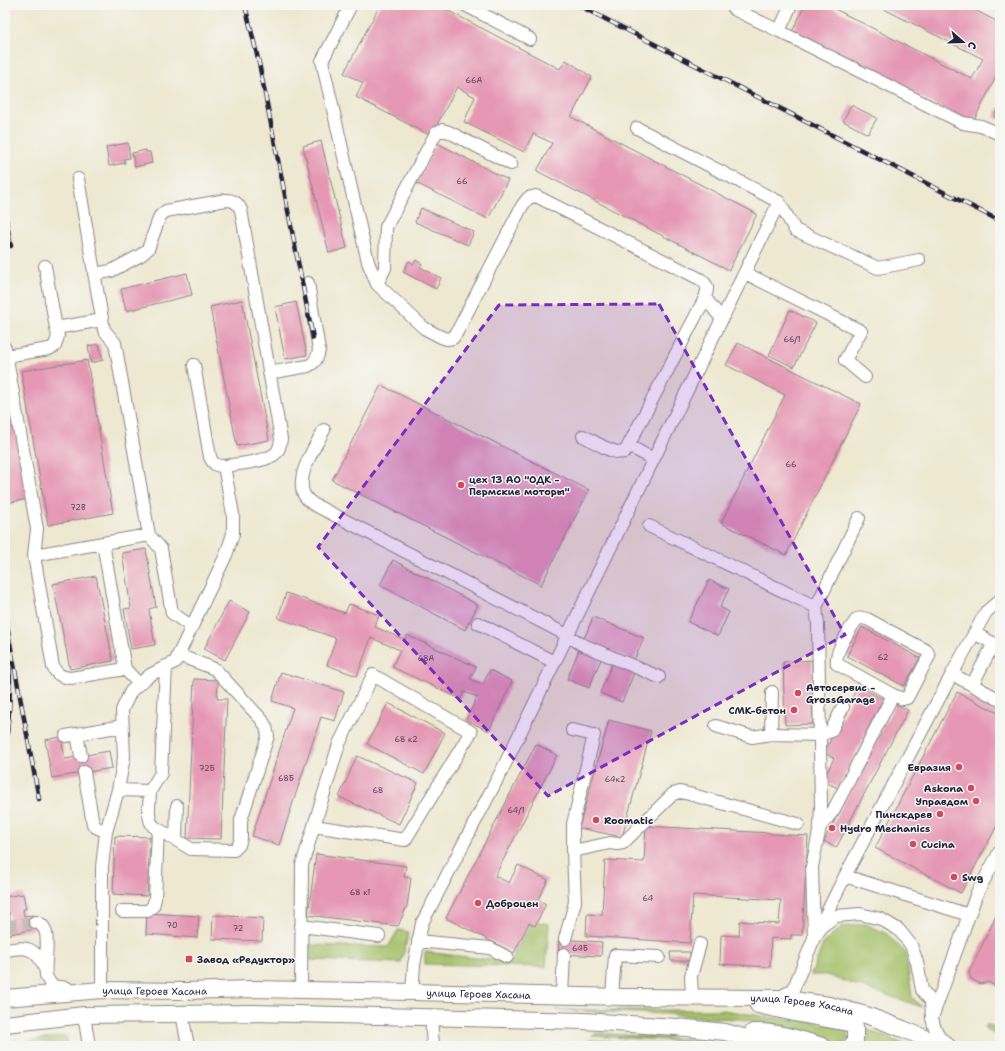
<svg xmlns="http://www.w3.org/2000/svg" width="1005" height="1051" font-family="'Shantell Sans',sans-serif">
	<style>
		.green { fill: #a4c067; stroke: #637151 }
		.building { fill: #e597b3 }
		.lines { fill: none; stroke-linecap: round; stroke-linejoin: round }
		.minor-tunnel { stroke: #c5c0b2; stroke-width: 12; stroke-dasharray: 12 6; stroke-linecap: butt }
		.minor-casing { stroke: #888586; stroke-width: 14 }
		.major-casing { stroke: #888586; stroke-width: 18 }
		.minor { stroke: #fff; stroke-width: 12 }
		.major { stroke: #fff; stroke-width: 16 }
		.rail-casing { stroke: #22223b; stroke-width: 4.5 }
		.rail { stroke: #f6f6f2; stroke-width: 3; stroke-dasharray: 9; stroke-linecap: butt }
		.marked { fill: #7b2cbf; fill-opacity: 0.2; stroke: #7b2cbf; stroke-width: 3; stroke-dasharray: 8 5; stroke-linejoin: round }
		.poi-dot { fill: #d1495b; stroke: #f6f6f2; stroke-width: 1.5 }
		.labels { text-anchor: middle; stroke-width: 3; stroke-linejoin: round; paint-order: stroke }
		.number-label { font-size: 8px; fill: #533f59 }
		.poi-label { font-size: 10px; font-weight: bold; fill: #22223b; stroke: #f6f6f2; text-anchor: start }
		.street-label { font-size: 10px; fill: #22223b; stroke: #f6f6f2 }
	</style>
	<rect width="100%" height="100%" fill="#f6f6f2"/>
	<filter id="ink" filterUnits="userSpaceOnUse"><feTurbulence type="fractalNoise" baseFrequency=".025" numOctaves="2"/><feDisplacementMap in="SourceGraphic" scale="8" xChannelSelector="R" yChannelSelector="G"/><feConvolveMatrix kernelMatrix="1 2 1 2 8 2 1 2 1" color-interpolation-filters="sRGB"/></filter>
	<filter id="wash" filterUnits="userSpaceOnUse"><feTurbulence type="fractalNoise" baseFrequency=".012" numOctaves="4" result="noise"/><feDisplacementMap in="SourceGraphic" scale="16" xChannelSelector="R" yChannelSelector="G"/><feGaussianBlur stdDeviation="0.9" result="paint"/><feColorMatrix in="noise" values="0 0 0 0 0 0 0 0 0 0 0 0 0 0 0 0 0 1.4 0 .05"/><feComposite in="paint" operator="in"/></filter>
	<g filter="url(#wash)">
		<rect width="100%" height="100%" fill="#eee8d0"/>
		<!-- green -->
		<path class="green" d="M533,921L549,924L546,967L425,964V952L509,962Z
			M866,924L887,934L906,953L912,997L922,1007L826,975H811L823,944L841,927Z
			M398,930L409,932L401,963L310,960L308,945L388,947Z
			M556,1010H723L774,1018L803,1020L839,1027L847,1031L848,1039L844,1044H835L773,1024L740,1019L711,1018L666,1014Z
			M986,1024L1000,1029V1036L990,1032L984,1027Z
			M866,1029L908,1046H866L868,1037Z
			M597,1033L687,1039L732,1046H715L663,1040L592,1036Z
			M66,1036L68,1046H5V1044Z
			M589,1040L669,1045L681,1046H588Z"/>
		<g id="blocks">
			<!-- building -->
			<path class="building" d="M380,5H437L560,69L566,60L592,77L571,117L757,214L729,270L537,171L552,143L533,134L524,152L464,122L475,97L457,87L431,136L356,97L363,83L344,73Z
				M805,5H827L972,79L983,59L876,5H965L1000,23V69L972,124L792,32Z
				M851,105L877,118L868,134L843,121Z
				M997,109L1000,110V120L994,117Z
				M321,141L347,248L329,253L303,146Z
				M128,143L130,158L124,159L125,163L109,166L106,147Z
				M437,143L508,180L488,219L416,183Z
				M146,150V152H150L152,163L135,167L132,153Z
				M421,208L474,232L468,245L415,222Z
				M416,260L422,264L420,267L441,278L436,289L403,272L409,261L414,264Z
				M187,273L192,295L126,311L121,289Z
				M242,300L269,440L237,446L210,307Z
				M296,302L307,355L285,359L275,307Z
				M790,310L816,323L794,367L769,355Z
				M738,343L861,404L786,555L721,523L785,395L726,365Z
				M99,344L103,360L91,363L88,346Z
				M87,360L113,513L48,525L21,371Z
				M381,385L589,490L541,585L332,480Z
				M9,395L28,499L7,503L5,489V396Z
				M146,549L156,607L149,609L155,645L131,649L124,609L131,608L122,553Z
				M393,560L478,605L465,630L380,585Z
				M96,576L113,661L70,669L53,584Z
				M709,580L729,589L720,607L729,612L718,636L688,622Z
				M286,593L345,613L349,604L379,615L375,627L405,640L407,635L476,667L470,679L483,684L490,670L512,681L489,731L466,720L477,697L464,692L461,699L392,667L400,650L371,638L357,676L327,665L336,638L278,618Z
				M229,601L250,612L225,660L204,649Z
				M593,617L644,638L634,660L584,639Z
				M862,627L920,658L904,686L847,656Z
				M579,650L601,659L589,688L567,679Z
				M812,660L813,724L785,725L783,662Z
				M612,664L634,673L622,702L600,693Z
				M281,672L344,692L335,721L321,717L279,845L252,836L293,708L272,701Z
				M194,679L218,680L217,699H227L221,839L187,838Z
				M858,686L883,699L838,788L823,781L834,758L824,753Z
				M957,692L1000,714V820L961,893L875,848Z
				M388,703L445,733L424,774L367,744Z
				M895,704L908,710L836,848L824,841Z
				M609,720L651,731L622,837L579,828Z
				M61,737L65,759L109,751L112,768L52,778L45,740Z
				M536,744L557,755L495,876L509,883L518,865L548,880L538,900L546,904L535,926L529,923L514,953L446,918Z
				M357,756L418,783L399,824L339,797Z
				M646,826L771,833V834L808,836L802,935H791V939L771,938L770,967L720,964L721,935L739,936L740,921L779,924L781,900L693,895L690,943L586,936L587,914L602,915L605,860L644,862Z
				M115,836L150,837L147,896L113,894Z
				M316,854L406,866L404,877L411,878L407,906L398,926L308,915Z
				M23,894L26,909H23L24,916L34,915L36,929L5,935V920L10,919L9,912H6L5,897Z
				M1000,908V988L988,982L981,984L971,979L969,972Z
				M147,913L199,916L197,938L146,934Z
				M213,915L263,918L262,941L212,939Z
				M559,939L602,942L601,956L558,954Z
				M670,952H690V961H671Z"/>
		</g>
	</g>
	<g filter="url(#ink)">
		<use href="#blocks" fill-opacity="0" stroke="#888586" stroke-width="1"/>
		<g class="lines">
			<!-- minor-tunnel -->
			<path class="minor-tunnel" d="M5,927L35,922"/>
			<!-- minor casing -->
			<g class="minor-casing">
				<path id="minor" d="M351,5L322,61L368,262L377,284L424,328L441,337L447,339L453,338L457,332L522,206L528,198L536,196L700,279C709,286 708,288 705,298L722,319
					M465,5L530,39
					M736,5L734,9L779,31L791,5
					M779,31L963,123L981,126L1000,134
					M78,179L104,330L115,343L149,535L161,549L172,613L192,627
					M779,202L795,230L878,268L919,260
					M45,266L56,328
					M745,273L861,331L845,360L865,377
					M94,274L111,271L141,255L148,249L160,216L166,211L226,200C234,200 238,203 241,210L281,439C280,444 280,449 276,453C267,462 237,464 224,466
					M377,284L385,268L386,227L436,133L442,130L449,132L511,164
					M5,348L37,529L34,555
					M6,356L49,349L55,346L58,336L56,328L102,320
					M269,373L308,366C315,363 318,358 319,350L308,283
					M324,430C315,447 295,476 304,495C306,498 310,502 313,504L567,635L581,644L659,677
					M583,436C594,441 613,455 625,452L705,298
					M629,446L653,459
					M649,526L816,607L818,624L821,805L820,827
					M103,543L125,669L139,684
					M816,607L859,518
					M478,623L554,662
					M974,633L1000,647
					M125,669L71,678C62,677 57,675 53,667L34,555L149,535
					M952,674L986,612L1000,600
					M972,685L994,643
					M716,726L752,737L771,734L820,735L831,731L843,707
					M572,730L594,735L573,824V851
					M77,734L81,756
					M771,734L772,692
					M66,736L122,726
					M84,772L93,824L96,827L106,832
					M118,790L150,791C150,803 146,816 153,826L191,849L234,850L239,845L241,838V820L268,736L266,727L262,720L215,669L178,655
					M150,791L161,773L166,666
					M176,840L177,806
					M845,876L952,674L1000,700
					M122,911H148L153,906L155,899L158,830
					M969,915L977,893L1000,851
					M35,922C55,925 43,961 46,975C47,979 50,983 52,986L67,988
					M301,926L379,936
					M815,936L845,876L969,915L932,1018
					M814,938L812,867L820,827L833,811L893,695L837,664C834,653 850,628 857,619L862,618L867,619L927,651L929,656L907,698L903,699L893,695
					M565,939L575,902L573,851L610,843L617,844L623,843L673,794L680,792L689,794L798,824
					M418,941L490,948L507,957
					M5,951C26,945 37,948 45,969
					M102,990V867L106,832L118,790L124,757L122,710L131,691L150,675L175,662L226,555L233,534V514L224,466C216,466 213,464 210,457L194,365
					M301,990L302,865L339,744L373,675L471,732L405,840L314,826
					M412,992L414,965L422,923L501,772L779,202L637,128
					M562,996L564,954
					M612,997L615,955L659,957
					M692,997L691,976L700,944
					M778,998L793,990L814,938L823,925L836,916L860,914L881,919L899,930L911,945L917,962L922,990L931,1001L932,1018L934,1026L939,1037L949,1045
					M182,1014L188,1046
					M84,1015L89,1046
					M431,1017L433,1046"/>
			</g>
			<!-- major casing -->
			<g class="major-casing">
				<g id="major">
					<path id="s1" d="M5,998L102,990L184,991L253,989L412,992L625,997L778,998L829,1005L866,1015L903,1029L944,1046"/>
					<path d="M758,1005L799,1014L848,1023L855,1027V1043L851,1046"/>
					<path d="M5,1024L84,1015L253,1013L584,1021L676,1027L725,1032L776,1046"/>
					<path d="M753,1032C776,1031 800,1039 822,1046"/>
				</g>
			</g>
			<!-- minor -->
			<use href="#minor" class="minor"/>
			<!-- major -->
			<use href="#major" class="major"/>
			<!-- rail casing -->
			<g class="rail-casing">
				<path id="rail" d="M245,5L259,63L313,338
					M578,5L1000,221
					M5,215L11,246
					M5,616L39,799
					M5,746C10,716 11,688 9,658"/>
			</g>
			<!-- rail -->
			<use href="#rail" class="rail"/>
		</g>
	</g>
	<!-- marked area -->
	<path class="marked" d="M659,304L845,635L548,796L318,547L499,305Z"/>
	<!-- markers -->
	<g class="poi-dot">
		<circle cx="461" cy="485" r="4"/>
		<circle cx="798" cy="693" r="4"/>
		<circle cx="794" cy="710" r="4"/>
		<circle cx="959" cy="767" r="4"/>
		<circle cx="971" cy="788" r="4"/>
		<circle cx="976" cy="801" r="4"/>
		<circle cx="940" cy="814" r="4"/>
		<circle cx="596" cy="820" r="4"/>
		<circle cx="832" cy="828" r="4"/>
		<circle cx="913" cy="844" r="4"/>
		<circle cx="954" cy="877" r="4"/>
		<circle cx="478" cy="903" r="4"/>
		<rect x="185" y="955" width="8" height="8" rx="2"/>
	</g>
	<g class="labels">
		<!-- number labels -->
		<g class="number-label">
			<text x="474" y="83">66А</text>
			<text x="462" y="184">66</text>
			<text x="792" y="342">66/1</text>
			<text x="791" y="467">66</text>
			<text x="78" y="510">72В</text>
			<text x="883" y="660">62</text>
			<text x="426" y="661">68А</text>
			<text x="406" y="742">68 к2</text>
			<text x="207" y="771">72Б</text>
			<text x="286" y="781">68Б</text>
			<text x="615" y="782">64к2</text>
			<text x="378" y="793">68</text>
			<text x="516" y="813">64/1</text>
			<text x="360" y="895">68 к1</text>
			<text x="648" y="901">64</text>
			<text x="172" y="928">70</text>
			<text x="238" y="931">72</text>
			<text x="580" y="951">64Б</text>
		</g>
		<!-- poi labels -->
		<g class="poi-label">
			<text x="469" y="483">цех 13 АО "ОДК -<tspan x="469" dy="12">Пермские моторы"</tspan></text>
			<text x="806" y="691">Автосервис -<tspan x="806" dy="12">GrossGarage</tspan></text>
			<text x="786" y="714" text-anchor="end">СМК-бетон</text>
			<text x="951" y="771" text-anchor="end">Евразия</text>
			<text x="963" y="792" text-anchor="end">Askona</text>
			<text x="968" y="805" text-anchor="end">Управдом</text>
			<text x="932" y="818" text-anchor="end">Пинскдрев</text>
			<text x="604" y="824">Roomatic</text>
			<text x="840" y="832">Hydro Mechanics</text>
			<text x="921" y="848">Cucina</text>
			<text x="962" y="881">Swg</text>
			<text x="486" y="907">Доброцен</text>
			<text x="197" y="963">Завод «Редуктор»</text>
		</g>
		<!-- street labels -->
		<g class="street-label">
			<text dy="4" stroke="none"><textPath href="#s1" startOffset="150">улица Героев Хасана</textPath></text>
			<text dy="4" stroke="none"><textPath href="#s1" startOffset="474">улица Героев Хасана</textPath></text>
			<text dy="4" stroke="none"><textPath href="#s1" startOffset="798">улица Героев Хасана</textPath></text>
		</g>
	</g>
	<!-- margin -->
	<rect width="1005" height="1051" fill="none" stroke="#f6f6f2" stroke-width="20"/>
	<!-- north arrow -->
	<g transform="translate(963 42) rotate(110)" stroke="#f6f6f2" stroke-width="3" paint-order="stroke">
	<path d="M0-3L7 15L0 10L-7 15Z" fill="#22223b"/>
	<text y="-6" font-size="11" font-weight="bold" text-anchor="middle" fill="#22223b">С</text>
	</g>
</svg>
